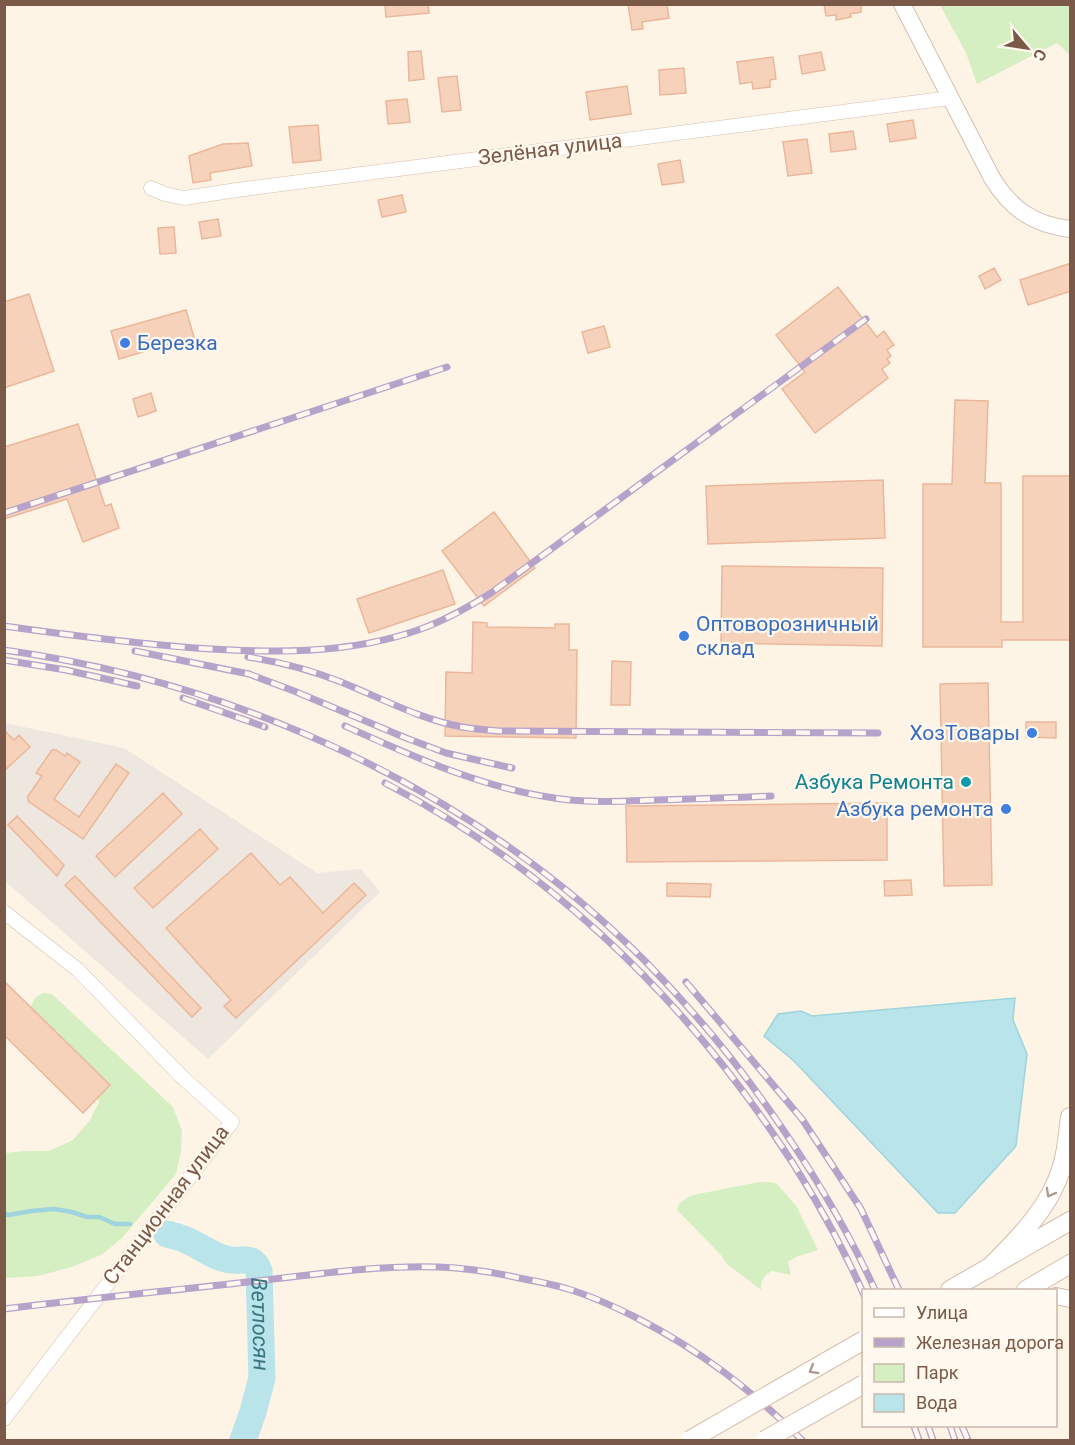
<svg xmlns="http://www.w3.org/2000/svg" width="1075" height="1445" font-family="Roboto,sans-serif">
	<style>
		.industrial { fill: #eee7e0 }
		.green { fill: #d5eec2 }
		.water { fill: #b8e4ea; stroke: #9dd4dd; stroke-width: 1.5 }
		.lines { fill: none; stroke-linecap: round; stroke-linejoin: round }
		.stream { stroke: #9dd4dd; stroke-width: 4.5 }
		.river { stroke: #b8e4ea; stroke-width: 27 }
		.building { fill: #f6d2bb; stroke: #ebb79a; stroke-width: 1.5 }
		.minor-casing { stroke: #d4bead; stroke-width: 15 }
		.tertiary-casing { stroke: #d4bead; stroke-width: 18 }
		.secondary-casing { stroke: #d8bdaa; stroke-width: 20 }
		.minor { stroke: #fff; stroke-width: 14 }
		.tertiary { stroke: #fff; stroke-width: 16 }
		.secondary { stroke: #fff; stroke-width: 18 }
		.rail-casing { stroke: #b7a2ca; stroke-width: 7 }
		.rail { stroke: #fff8ee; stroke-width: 4.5; stroke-dasharray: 14; stroke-linecap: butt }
		.secondary-bridge-casing { stroke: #d8bdaa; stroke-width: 20; stroke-linecap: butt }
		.secondary-bridge { stroke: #fff; stroke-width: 18 }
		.oneway { stroke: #b09b91 }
		.shop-dot { fill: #3f7fe0; stroke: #fff8ee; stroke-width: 2 }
		.culture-dot { fill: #0f9aa8; stroke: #fff8ee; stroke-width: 2 }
		.labels { text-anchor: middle; stroke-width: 4.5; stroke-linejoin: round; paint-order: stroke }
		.street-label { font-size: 21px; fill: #7b5948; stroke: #fff8ee }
		.shop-label { font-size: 21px; fill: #366cbe; stroke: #fff8ee; text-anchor: start }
		.culture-label { font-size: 21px; fill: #0d838f; stroke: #fff8ee; text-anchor: end }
		.water-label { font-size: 22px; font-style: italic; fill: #3a7681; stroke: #fff8ee }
	</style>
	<rect width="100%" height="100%" fill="#fef4e6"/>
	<!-- industrial -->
	<path class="industrial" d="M5,723L124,748L317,873L361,869L380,892L208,1059L5,881Z"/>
	<!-- green -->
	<path class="green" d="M940,5H1070V55L1057,43L977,84L966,53Z
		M45,993L53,995L173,1107L182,1131L181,1151L176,1174L122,1238L103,1254L72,1267L38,1276L5,1278V1153L26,1151H49L73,1140L90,1120L99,1102L94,1086L31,1008C33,999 36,995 45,993Z
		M759,1182H770L777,1184L797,1207L818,1250L796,1257L788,1262L791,1275L772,1271C763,1276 761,1280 761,1290L727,1264L721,1255L677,1210C679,1201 684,1199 693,1195Z"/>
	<!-- water -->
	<path class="water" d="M1015,998L1013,1020L1027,1054L1016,1146L955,1213H938L794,1061L764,1036L778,1014L801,1011L812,1016Z"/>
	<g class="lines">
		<!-- stream -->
		<path class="stream" d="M4,1214L9,1215L31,1211L54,1209L72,1212L87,1217H99L115,1224H130"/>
		<!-- river -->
		<path class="river" id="s1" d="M167,1234C174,1236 180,1237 186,1240C201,1246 214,1258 231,1260C243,1262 253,1254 259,1271L262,1378L253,1412L243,1440"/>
	</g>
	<!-- building -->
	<path class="building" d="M385,4H428L429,13L386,17Z
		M628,4H667L669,18L642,22L643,29L632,30Z
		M824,4H861V12L850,14L851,17L836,20V15L826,16Z
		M421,51L424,79L409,81L408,52Z
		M821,52L825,70L802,74L799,56Z
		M773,57L776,79L770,80V87L753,89L752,82L740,84L737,62Z
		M684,68L686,93L660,95L659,70Z
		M457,76L461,110L442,112L438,78Z
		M627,86L631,114L590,120L586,92Z
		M407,99L410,122L388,124L386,101Z
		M913,120L916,138L890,142L887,124Z
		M318,125L321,160L293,163L289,127Z
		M853,131L856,149L831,152L829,134Z
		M807,139L812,173L788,176L783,142Z
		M248,143L252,166L210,173L211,180L193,183L189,156L223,144Z
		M680,160L684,182L662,185L658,164Z
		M402,195L406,212L382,217L378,200Z
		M218,219L221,236L202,239L199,222Z
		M174,227L176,253L160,254L158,228Z
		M1071,263V291L1028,305L1020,280Z
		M994,268L1001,280L985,289L979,276Z
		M838,287L877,337L884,331L894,345L887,350L891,356L887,359L890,363L882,369L888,378L815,433L782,389L805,372L776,335Z
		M29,294L54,371L4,388V302Z
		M186,310L194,337L119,359L111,331Z
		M604,326L610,347L588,353L582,332Z
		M151,393L156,411L138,417L133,399Z
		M955,400L988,401L985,483H1001V622H1023V476H1071V640H1002V647H923V484H952Z
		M78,424L105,506L111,504L119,528L83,542L67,499L4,519V447Z
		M883,480L885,538L708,544L706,486Z
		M494,512L535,568L484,606L442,551Z
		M722,566L883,568L882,646L721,643Z
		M443,570L455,604L369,633L357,599Z
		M473,622L487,623V627L555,628V624H569V650H577L576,738L445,736L446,672L472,673Z
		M612,661L631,662L630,705H611Z
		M988,683L992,885L944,886L940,684Z
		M1026,722H1056V738L1026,737Z
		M4,730L14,740L19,735L30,747L4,771Z
		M52,750H56L65,756L67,753L80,762L54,799L79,817L116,764L129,773L83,839L28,801V796L42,776L36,773Z
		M163,793L182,814L115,877L96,856Z
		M887,803V860L627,862L626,806Z
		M17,816L64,865L57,876L8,825Z
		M200,829L218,849L153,908L134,888Z
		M251,853L280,885L290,877L323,913L354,883L366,895L236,1018L224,1006L231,1000L166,928Z
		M75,876L201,1008L192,1017L65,885Z
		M911,880L912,895L885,896L884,881Z
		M667,883L711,884L710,897L667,896Z
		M4,981L110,1085L83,1113L4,1035Z"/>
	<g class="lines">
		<!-- minor casing -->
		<g class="minor-casing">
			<path id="minor" d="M151,188L165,194L184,198L237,190L950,98
				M4,912L78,970L180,1075L232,1122L4,1419"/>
		</g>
		<!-- tertiary casing -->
		<g class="tertiary-casing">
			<path id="tertiary" d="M902,4L992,178C1011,209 1034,225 1070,229
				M1056,1296L1070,1299"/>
		</g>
		<!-- secondary casing -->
		<g class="secondary-casing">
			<path id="secondary" d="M988,1269C1018,1239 1052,1206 1063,1163C1067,1148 1068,1132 1070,1117
				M950,1290L1070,1221
				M1026,1290L1070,1264"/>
		</g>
		<!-- minor -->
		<use href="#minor" class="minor"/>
		<!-- tertiary -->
		<use href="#tertiary" class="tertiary"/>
		<!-- secondary -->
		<use href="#secondary" class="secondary"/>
		<!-- rail casing -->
		<g class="rail-casing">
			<path id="rail" d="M4,513L447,367
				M4,626C68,635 131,643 195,648C269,653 347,655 418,630C444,621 467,608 491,593L866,319
				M4,650C241,683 477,792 646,962C690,1007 730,1054 766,1105C808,1164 845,1224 875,1290
				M135,651L249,674L294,691L406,738L446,753L512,768
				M248,657C280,662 311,670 341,682C381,698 419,719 462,727C474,729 486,730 499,731L878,733
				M4,660L66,670L137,686
				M183,698L265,727
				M345,726C416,758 491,792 570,800C599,803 628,801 657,800C695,799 733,798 771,796
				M385,783C541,864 671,985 770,1129C806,1181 838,1236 864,1295
				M686,982L802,1119L861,1209L899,1290
				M4,1309C86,1299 167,1291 248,1282C311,1275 375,1265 438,1267C465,1268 493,1272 519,1278C535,1281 552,1284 568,1289C591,1296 613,1306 635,1317C701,1351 749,1388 802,1440
				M914,1426L919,1440
				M928,1426L933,1440
				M950,1426L955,1440
				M962,1426L968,1440"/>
		</g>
		<!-- rail -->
		<use href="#rail" class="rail"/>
		<!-- secondary-bridge casing -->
		<g class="secondary-bridge-casing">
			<path id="secondary-bridge" d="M690,1440L864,1340
				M765,1440L864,1384"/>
		</g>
		<!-- secondary-bridge -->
		<use href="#secondary-bridge" class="secondary-bridge"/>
	</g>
	<!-- one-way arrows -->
	<defs><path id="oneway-chevron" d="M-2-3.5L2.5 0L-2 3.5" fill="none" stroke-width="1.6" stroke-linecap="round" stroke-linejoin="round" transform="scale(1.5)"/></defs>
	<g class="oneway">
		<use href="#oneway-chevron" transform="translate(1050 1193) rotate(119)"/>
		<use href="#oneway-chevron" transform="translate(813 1370) rotate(150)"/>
	</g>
	<!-- markers -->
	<g class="shop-dot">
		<circle cx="125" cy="343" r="6"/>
		<circle cx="684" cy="636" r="6"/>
		<circle cx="1032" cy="733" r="6"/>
		<circle cx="1006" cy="809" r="6"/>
	</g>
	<circle class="culture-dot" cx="966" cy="782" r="6"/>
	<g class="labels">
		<!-- street labels -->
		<g class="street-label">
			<text transform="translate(550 149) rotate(-7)" y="7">Зелёная улица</text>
			<text transform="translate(166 1205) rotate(-53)" y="7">Станционная улица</text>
		</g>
		<!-- shop labels -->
		<g class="shop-label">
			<text x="137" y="350">Березка</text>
			<text x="696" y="631">Оптоворозничный<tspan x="696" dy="24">склад</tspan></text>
			<text x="1020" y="740" text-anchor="end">ХозТовары</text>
			<text x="994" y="816" text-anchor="end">Азбука ремонта</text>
		</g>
		<!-- culture labels -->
		<g class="culture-label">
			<text x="954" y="789">Азбука Ремонта</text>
		</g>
		<!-- water labels -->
		<g class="water-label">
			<text dy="8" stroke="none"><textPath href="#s1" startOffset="156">Ветлосян</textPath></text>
		</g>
	</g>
	<!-- border -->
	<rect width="1075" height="1445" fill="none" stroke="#7b5948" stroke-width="12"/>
	<!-- legend -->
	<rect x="862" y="1289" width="195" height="138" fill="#fff8ee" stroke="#cab8ac" stroke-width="1.5"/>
	<rect x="874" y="1308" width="30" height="9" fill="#ffffff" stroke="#cab8ac" stroke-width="1.5"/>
	<text x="916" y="1319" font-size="18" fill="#7b5948">Улица</text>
	<rect x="874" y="1338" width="30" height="9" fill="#b7a2ca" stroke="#cab8ac" stroke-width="1.5"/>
	<text x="916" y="1349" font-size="18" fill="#7b5948">Железная дорога</text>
	<rect x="874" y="1364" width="30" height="18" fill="#d5eec2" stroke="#cab8ac" stroke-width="1.5"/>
	<text x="916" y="1379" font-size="18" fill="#7b5948">Парк</text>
	<rect x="874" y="1394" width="30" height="18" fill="#b8e4ea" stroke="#cab8ac" stroke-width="1.5"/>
	<text x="916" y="1409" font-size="18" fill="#7b5948">Вода</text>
	<!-- north arrow -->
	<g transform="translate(1027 48) rotate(119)" stroke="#fff8ee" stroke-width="4.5" paint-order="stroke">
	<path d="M0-4.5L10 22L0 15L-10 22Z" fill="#7b5948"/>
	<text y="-9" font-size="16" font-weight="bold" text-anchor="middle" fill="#7b5948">С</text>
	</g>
</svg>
